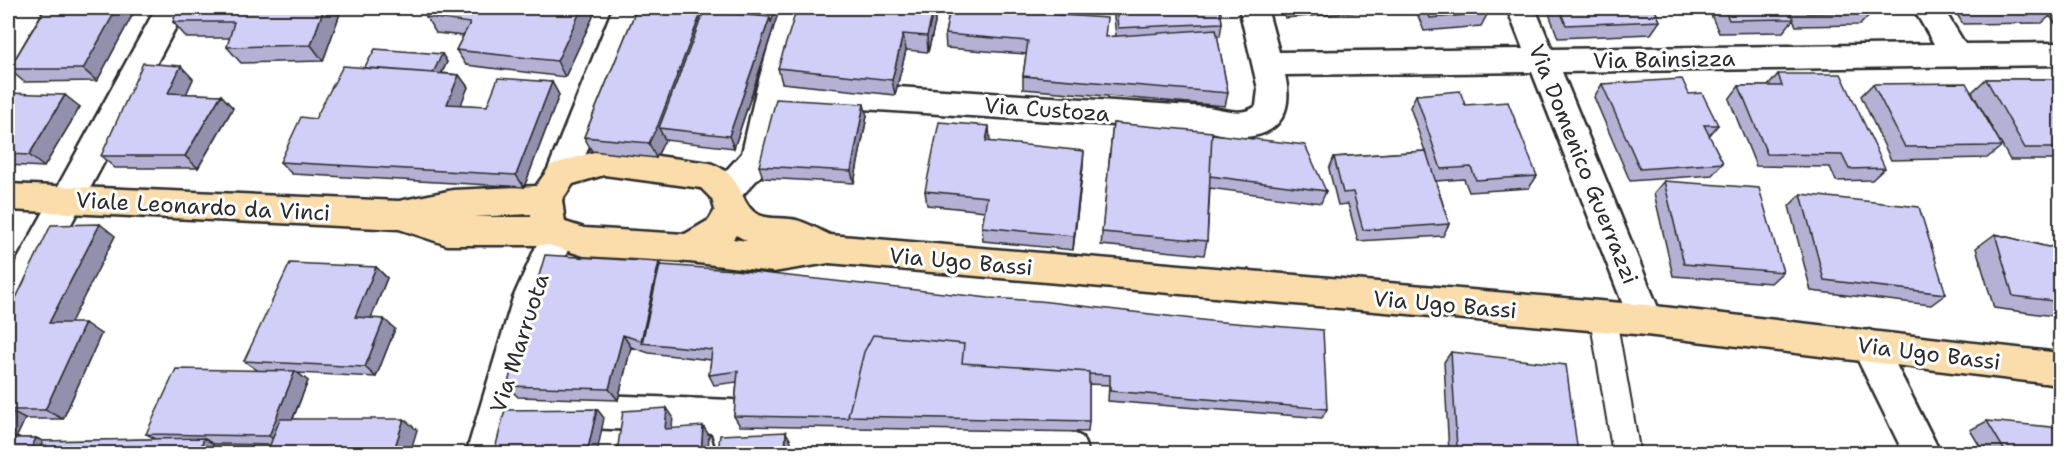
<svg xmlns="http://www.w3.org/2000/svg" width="2068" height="461" font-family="'Shantell Sans',sans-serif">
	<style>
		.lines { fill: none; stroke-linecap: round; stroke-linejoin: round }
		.service-casing { stroke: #2b2b2b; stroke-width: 4 }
		.minor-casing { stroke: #2b2b2b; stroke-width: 5 }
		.primary-casing { stroke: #2b2b2b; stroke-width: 5 }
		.service { fill: #fff; fill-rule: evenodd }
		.minor { fill: #fff; fill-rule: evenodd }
		.primary { fill: #faddab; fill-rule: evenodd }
		.wall { fill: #b4b1d4; stroke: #2b2b2b; stroke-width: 1.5 }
		.shaded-wall { fill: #9290ad; stroke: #2b2b2b; stroke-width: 1.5 }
		.building { fill: #d1cef7; stroke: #2b2b2b; stroke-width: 1.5 }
		.labels { text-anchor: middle; stroke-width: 6; stroke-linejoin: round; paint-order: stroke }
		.street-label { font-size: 22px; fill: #2b2b2b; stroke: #fff }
	</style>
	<rect width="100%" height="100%" fill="#fff"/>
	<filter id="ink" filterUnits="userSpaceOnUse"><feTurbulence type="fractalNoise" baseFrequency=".0167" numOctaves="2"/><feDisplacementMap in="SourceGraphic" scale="12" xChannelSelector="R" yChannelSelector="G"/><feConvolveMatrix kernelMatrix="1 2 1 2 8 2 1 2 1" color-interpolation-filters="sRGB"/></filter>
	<g filter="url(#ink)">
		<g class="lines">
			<!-- service casing -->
			<g class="service-casing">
				<path id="service" d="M1603,307L1612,310L1616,318L1640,454H1613L1590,318L1594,310Z"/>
			</g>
			<!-- minor casing -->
			<g class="minor-casing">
				<path id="minor" d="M156,8H186L20,320L8,324V277Z
					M613,8H643L578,174L573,183L562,187L551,183L546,174Z
					M779,8H809L789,80L1207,107C1224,109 1242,117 1256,106L1258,89L1239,8H1267L1279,52L1523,49L1507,8H1535L1552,49L1934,44L1913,8H1943L1965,44L2060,43V65L1562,72L1663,320L1658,331L1646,335L1634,331L1629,320L1532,72L1285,75C1293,109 1282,135 1244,137C1232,138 1219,133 1207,131L784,104L773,159L768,168L737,201L726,205L715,201L710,192L715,183L742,153L756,91Z
					M558,220L570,224L575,234L547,298L520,392L733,400L746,405L751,420L1069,431L1082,437L1087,449L1085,454H728L717,449L712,433L511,425L503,454H466L513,298L546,224Z
					M1869,330L1881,335L1941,454H1904L1851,346L1857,335Z"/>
			</g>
			<!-- primary casing -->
			<g class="primary-casing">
				<path id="primary" d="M604,149L710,163C745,175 738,205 759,215C769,220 785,217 796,220C808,223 819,230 830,235L1646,305L2060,353V385L1646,335L829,263L773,272L689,262L584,256L549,245H447L399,229L8,210V184L399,201L453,190L536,186L551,165ZM604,175L701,188L712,199L715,210L709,220L685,234L584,228L565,222L562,200L573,184ZM531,214V217H473ZM736,235L747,241L733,239Z"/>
			</g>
			<!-- service -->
			<use href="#service" class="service"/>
			<!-- minor -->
			<use href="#minor" class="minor"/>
			<!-- primary -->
			<use href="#primary" class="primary"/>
		</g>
		<!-- wall -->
		<path class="wall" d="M40,8H136L97,81L24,82L9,69L42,13L39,10Z
			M178,8H342L323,61L241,63L227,47L230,38H187L173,22Z
			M597,8L565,77L466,65L456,50L463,36L436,33L426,17Z
			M637,8H696L773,30L734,148L665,140L656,158L592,151L584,137Z
			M934,8L935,23L928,52L906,50L895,95L782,83L778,68Z
			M950,8H1035L1034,13L1105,37L1116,36L1113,8H1220L1222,23L1220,36H1217L1228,93L1225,106L1023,89V76L1026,54L946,48L945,34Z
			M1282,8H1362L1361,12L1285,18Z
			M1415,8H1485L1488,13L1481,26L1424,31Z
			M1547,8H1654L1660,21L1651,34L1558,38Z
			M1708,8H1895L1892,11H1871L1872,12L1860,25L1796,26L1793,20L1783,32L1719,33Z
			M1953,8H2061V26H2057L2050,16L2042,23L1963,24Z
			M442,54L447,62L442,73L459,75L468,87L460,105L487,106L552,82L559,95L524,187L292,174L280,162L315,119L364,68Z
			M1778,74L1885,168L1872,180L1836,181L1830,167L1756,166L1729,99L1739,86H1768Z
			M193,79L186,94L221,95L233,108L198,168H115L101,156Z
			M1986,79H2061V160H2010L1972,92Z
			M1602,84L1718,125L1709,136L1723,163L1712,175L1630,181L1594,97Z
			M1873,84L2002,146L1987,158L1891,160L1861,96Z
			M8,93L80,107L44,167L8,165Z
			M1416,95L1465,105L1537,176L1529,188L1469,192L1464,179L1436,181L1449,224L1443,236L1358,241L1348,204L1338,205L1329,169L1334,157L1425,151L1410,107Z
			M867,116L854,183L763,178L759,166Z
			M1113,123L1212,134L1326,191L1321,203L1210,188L1207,241L1204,255L1101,245Z
			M990,142L1083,166L1073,250L983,241L982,227L985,211L927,205L925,191Z
			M1664,181L1783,272L1771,283L1673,276L1654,193Z
			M1801,194L1946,294L1931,305L1811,291L1789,206Z
			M1995,234L2048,247L2061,245V317L1994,308L1976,248Z
			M115,236L70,323L101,334L63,419H25L16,438H36L43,441L156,439L146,434L257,370L244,361L376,267L387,278L371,318L395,329L376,377L298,373L308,381L293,419L417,430L271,445L213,444L8,453V315Z
			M659,262L660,265L1327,409L1322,418L1108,401L1109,385L1089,384V421L1088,432L740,426L734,416L737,382L714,385L709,375L711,360L649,353L631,347L618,400L518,397L507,386Z
			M1451,352L1578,453H1449L1444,362Z
			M1987,421L2061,453H1984L1970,430Z"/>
		<!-- shaded-wall -->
		<path class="shaded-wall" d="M117,8H136L97,81L83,69Z
			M324,8H342L323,61L311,45Z
			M582,8H597L565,77L557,61Z
			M703,8L709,24L659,128L665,140L656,158L649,143Z
			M776,8H780L734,148L729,136L770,17Z
			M934,8L935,23L928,52L927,36Z
			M903,34L906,50L895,95L892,80Z
			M442,54L447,62L435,86L430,79Z
			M181,66L193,79L181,106L168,93Z
			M459,75L468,87L456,117L447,104Z
			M552,82L559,95L524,187L516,175Z
			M65,95L80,107L44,167L29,155Z
			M221,95L233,108L198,168L185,156Z
			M864,104L867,116L854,183L851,171Z
			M989,126L990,141L987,156L986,141Z
			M1084,151L1083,166L1073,250L1074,236Z
			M100,224L115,236L65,334L49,323Z
			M8,237L14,241L8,251Z
			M659,262L666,276L642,343L641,341Z
			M376,267L387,278L367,328L355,317Z
			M384,319L395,329L376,377L365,367Z
			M85,323L101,334L63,419L45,410Z
			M623,335L631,347L618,400L609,389Z
			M295,371L308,381L282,445L269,436Z
			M667,408L673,417L671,438L665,429Z
			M597,409L604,418L597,453H587Z
			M8,410L25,419L12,447L8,445Z
			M404,419L417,430L410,453H393Z
			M703,426L709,435L708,453H701Z
			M786,432L791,441L790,453H785Z
			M36,438L54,447L51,453H29Z
			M204,438L213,444L210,453H199Z"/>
		<!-- building -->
		<path class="building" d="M40,8H117L83,69H9L45,9L39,10Z
			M178,8H324L311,45L227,47L234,22H173Z
			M431,8H582L557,61L456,50L470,23L426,17Z
			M637,8H665L684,9L703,8L658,125L649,143L584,137Z
			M665,8H690V9H684Z
			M735,8H776L771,23L770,17L734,14Z
			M797,8H934L927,36L903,34L892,80L778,68Z
			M950,8H1033L1032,13L1107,18L1105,37L1216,29L1228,93L1023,76L1028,41L945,34Z
			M1116,8H1220L1222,23L1118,28Z
			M1426,8H1485L1488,13L1430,18Z
			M1559,8H1654L1660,21L1566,25Z
			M1724,8H1788L1794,19L1729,20Z
			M1804,8H1869L1872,12L1807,13Z
			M1974,8H2055L2057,10H1976Z
			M704,11L770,17L729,136L659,128Z
			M375,49L442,54L433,73L364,68Z
			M143,63L181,66L168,93L221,95L185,156H101Z
			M343,66L459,75L447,104L487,106L498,78L552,82L516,175L280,162L301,117L315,119Z
			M1778,74H1841L1885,168L1849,169L1842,155L1767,154L1739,86H1782Z
			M1682,79L1689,94L1702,93L1718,125H1704L1723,163L1640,169L1602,84Z
			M1986,79H2061V148H2025Z
			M1966,83L2002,146L1905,147L1873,84Z
			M1460,91L1465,105L1508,102L1537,176L1476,180L1471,167L1441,169L1416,95Z
			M8,93L65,95L29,155L8,154Z
			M776,99L864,104L851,171L759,166Z
			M939,122L989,126L986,141L1084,151L1074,236L982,227L987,197L925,191Z
			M1113,123L1212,132L1207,241L1102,232Z
			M1212,134L1305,145L1326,191L1210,176Z
			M1426,151L1449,224L1363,230L1353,192L1343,193L1334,157Z
			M1664,181L1759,188L1783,272L1684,264Z
			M1801,194L1919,207L1946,294L1824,280Z
			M100,224L49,323H85L45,410H8V315L51,225Z
			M1995,234L2048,247L2061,245V302L2013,296Z
			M545,255L659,262L641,341L623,335L609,389L507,386Z
			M290,263L376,267L355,317L384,319L365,367L244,361Z
			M660,265L734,270L989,298L1040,301L1210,321L1323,330L1327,409L1110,391V375L1089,374V372L962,363L964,344L873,335L864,352L848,416V418L734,416L738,371L709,375L712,350L642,343Z
			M873,335L964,344L962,363L1089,372V421L848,416L864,352Z
			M1451,352L1566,365L1578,453H1505L1457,448Z
			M176,369L295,371L269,436L146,434Z
			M667,408L665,429L703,426L701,453H617L623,411Z
			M597,409L587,453H494L505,410Z
			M280,419H404L393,453H267Z
			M1987,421L2061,428V453H2006Z
			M786,432L785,453H718L720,435Z
			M8,438H36L29,453H8Z
			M204,438L199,453H38L43,441Z"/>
	</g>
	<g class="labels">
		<!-- street labels -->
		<g class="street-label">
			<text transform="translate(1664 59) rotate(-1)" y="8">Via Bainsizza</text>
			<text transform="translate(1047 109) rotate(4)" y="8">Via Custoza</text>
			<text transform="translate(1584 164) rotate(68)" y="8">Via Domenico Guerrazzi</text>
			<text transform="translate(203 206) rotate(3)" y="8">Viale Leonardo da Vinci</text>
			<text transform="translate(961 261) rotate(5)" y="8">Via Ugo Bassi</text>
			<text transform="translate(1445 304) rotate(5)" y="8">Via Ugo Bassi</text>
			<text transform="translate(519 343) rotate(-72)" y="8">Via Marruota</text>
			<text transform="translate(1929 353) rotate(7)" y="8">Via Ugo Bassi</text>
		</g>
	</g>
	<!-- margin -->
	<rect width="2068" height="461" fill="none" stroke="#fff" stroke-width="30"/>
	<rect x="15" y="15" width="2038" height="431" fill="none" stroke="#2b2b2b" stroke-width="2" filter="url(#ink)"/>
</svg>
